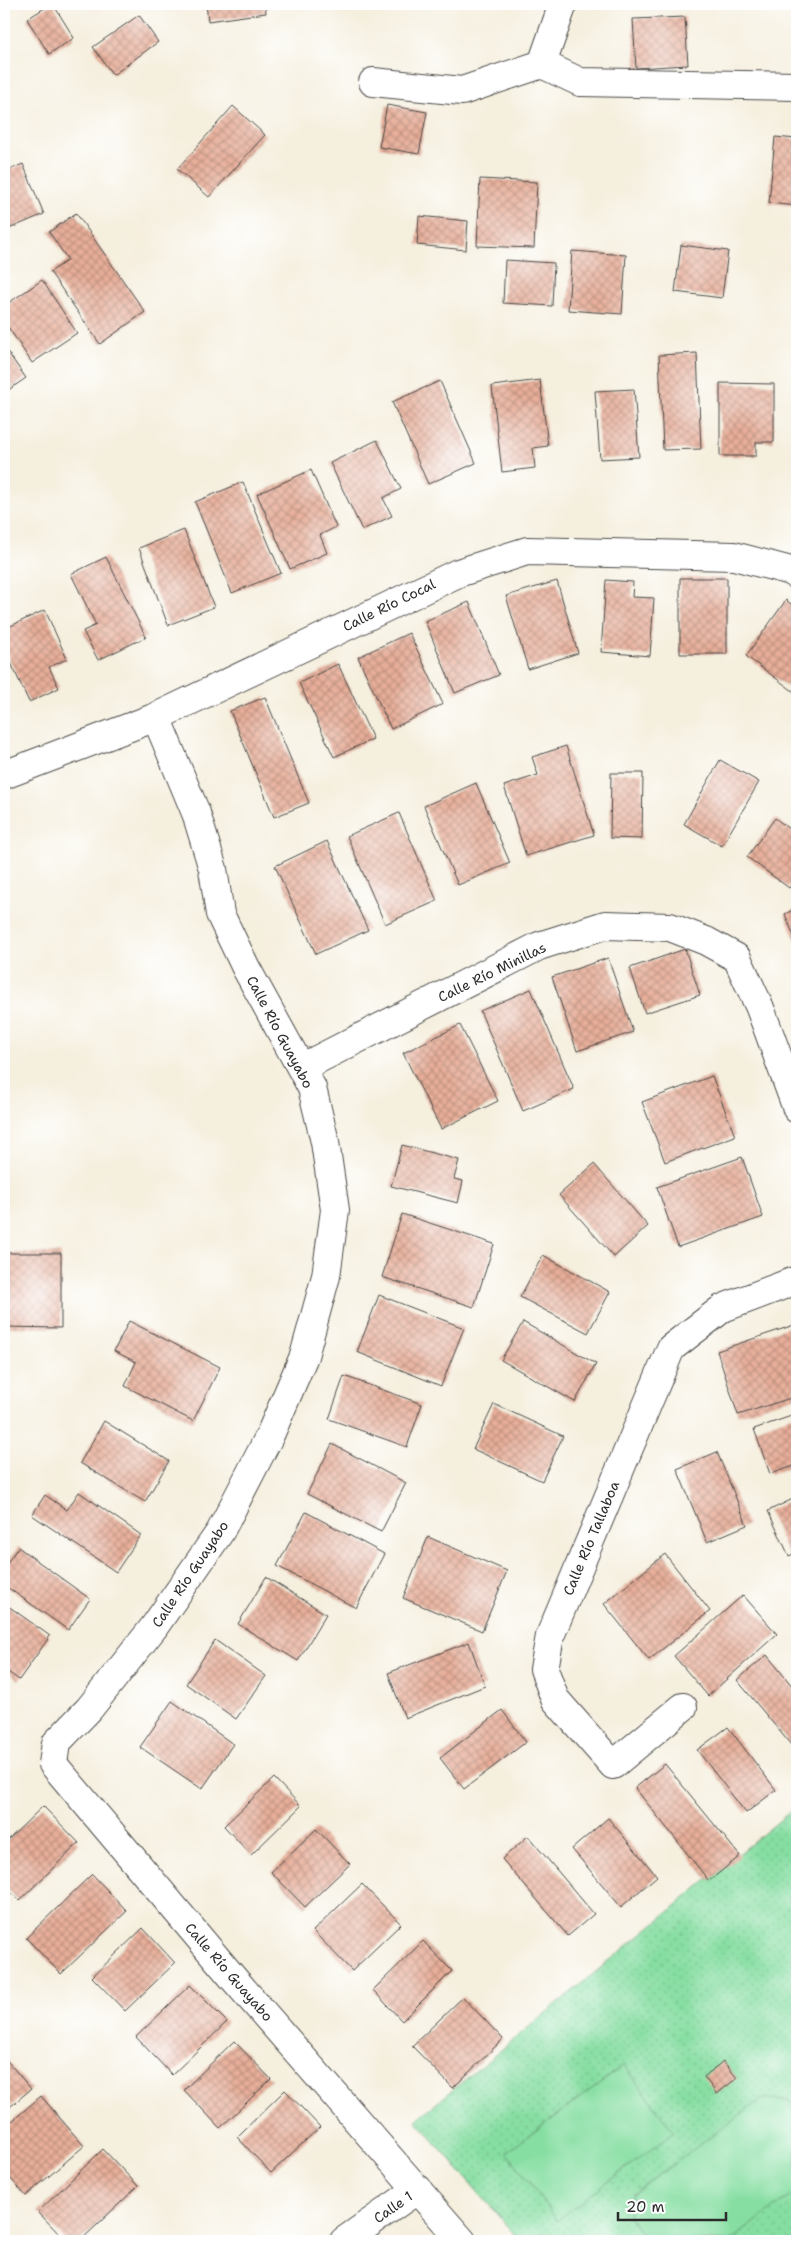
<svg xmlns="http://www.w3.org/2000/svg" width="801" height="2245" font-family="'Shantell Sans',sans-serif">
	<style>
		.park { fill: url(#park-dots); stroke: #588466 }
		.garden { fill: #86dea2; stroke: #588466 }
		.building { fill: url(#building-cross-hatch) }
		.lines { fill: none; stroke-linecap: round; stroke-linejoin: round }
		.street-casing { stroke: #494846; stroke-width: 30 }
		.street { stroke: #fff; stroke-width: 28 }
		.labels { text-anchor: middle; stroke-width: 4.5; stroke-linejoin: round; paint-order: stroke }
		.street-label { font-size: 14px; fill: #2b2b2b; stroke: #fff }
	</style>
	<defs>
		<pattern id="park-dots" width="8" height="8" patternUnits="userSpaceOnUse" patternTransform="scale(1.25)"><rect width="8" height="8" fill="#86dea2"/><path d="M2 2h.1M6 6h.1" fill="none" stroke="#74bf8c" stroke-width="1.8" stroke-linecap="round"/></pattern>
		<pattern id="building-cross-hatch" width="8" height="8" patternUnits="userSpaceOnUse" patternTransform="scale(1.25)"><rect width="8" height="8" fill="#e8af9a"/><path d="M0 0l8 8M0 8l8-8" fill="none" stroke="#bc8f7e"/></pattern>
	</defs>
	<rect width="100%" height="100%" fill="#fff"/>
	<filter id="ink" filterUnits="userSpaceOnUse"><feTurbulence type="fractalNoise" baseFrequency=".02" numOctaves="2"/><feDisplacementMap in="SourceGraphic" scale="10" xChannelSelector="R" yChannelSelector="G"/><feConvolveMatrix kernelMatrix="1 2 1 2 8 2 1 2 1" color-interpolation-filters="sRGB"/></filter>
	<filter id="wash" filterUnits="userSpaceOnUse"><feTurbulence type="fractalNoise" baseFrequency=".0096" numOctaves="4" result="noise"/><feDisplacementMap in="SourceGraphic" scale="20" xChannelSelector="R" yChannelSelector="G"/><feGaussianBlur stdDeviation="1.12" result="paint"/><feColorMatrix in="noise" values="0 0 0 0 0 0 0 0 0 0 0 0 0 0 0 0 0 1.4 0 .05"/><feComposite in="paint" operator="in"/></filter>
	<g filter="url(#wash)">
		<rect width="100%" height="100%" fill="#f5efde"/>
		<!-- park -->
		<path class="park" d="M797,1806V2241H520L416,2120Z"/>
		<!-- garden -->
		<path class="garden" d="M624,2065L674,2132L557,2220L507,2152Z
			M762,2099L788,2100L797,2110V2191L730,2241H648L628,2216L633,2194Z"/>
		<g id="blocks">
			<!-- building -->
			<path class="building" d="M51,4H53L74,38L49,54L27,19Z
				M206,4H265L266,13L208,21Z
				M139,15L158,42L113,75L93,47Z
				M685,17L688,65L636,68L633,19Z
				M387,105L427,112L419,154L379,147Z
				M233,106L265,135L209,197L177,169Z
				M775,137L797,139V206L769,203Z
				M23,164L44,214L4,231V172Z
				M480,179L537,182L534,248L477,246Z
				M76,213L145,312L100,344L50,272L68,260L49,232Z
				M419,216L468,221L466,250L417,245Z
				M681,245L728,251L722,298L675,292Z
				M572,251L626,255L622,314L568,310Z
				M505,260L554,263L552,306L503,303Z
				M42,280L77,333L32,363L4,321V306Z
				M4,347L26,378L4,393Z
				M697,353L701,449L663,450L659,355Z
				M540,380L548,446L533,448L535,468L502,472L492,386Z
				M440,381L476,463L428,484L392,402Z
				M720,383L774,384V442H756V456H720Z
				M634,389L639,457L600,459L595,391Z
				M377,440L401,489L383,498L392,516L362,530L330,463Z
				M311,470L336,527L320,535L327,553L290,569L257,494Z
				M243,482L281,573L232,593L195,502Z
				M184,530L214,607L168,625L139,548Z
				M106,557L146,637L98,660L83,631L96,625L71,574Z
				M680,578H727V654H680Z
				M606,580L633,582L632,597L654,598L650,656L601,652Z
				M557,581L578,653L528,669L506,596Z
				M786,600L797,609V694L746,656Z
				M469,602L499,675L455,693L425,621Z
				M45,610L67,659L49,667L59,688L29,702L4,648V629Z
				M409,633L443,704L391,729L358,657Z
				M338,664L373,739L334,757L299,683Z
				M265,697L309,803L274,817L230,711Z
				M566,746L594,835L526,856L504,786L538,775L532,757Z
				M720,760L759,782L722,846L684,824Z
				M611,773H643L642,839L610,838Z
				M476,783L510,863L458,885L424,806Z
				M399,813L437,901L385,924L347,836Z
				M775,818L797,835V878L789,888L747,857Z
				M327,841L368,930L316,954L275,866Z
				M797,908V944L785,914Z
				M685,949L700,995L645,1013L630,968Z
				M608,958L633,1032L577,1051L552,977Z
				M531,989L574,1089L523,1111L480,1011Z
				M460,1025L498,1101L441,1129L403,1053Z
				M712,1076L735,1136L665,1162L642,1102Z
				M402,1145L459,1160L454,1179L463,1181L458,1203L391,1186Z
				M742,1157L763,1217L678,1247L657,1187Z
				M594,1164L648,1226L614,1257L559,1195Z
				M402,1214L494,1244L474,1307L382,1277Z
				M4,1253H61V1328L4,1327Z
				M543,1255L610,1292L588,1333L520,1297Z
				M379,1295L464,1328L441,1386L357,1352Z
				M129,1321L220,1367L193,1421L125,1386L136,1362L114,1351Z
				M523,1322L596,1364L575,1402L501,1360Z
				M797,1324V1396L738,1415L717,1351Z
				M344,1376L422,1404L407,1447L329,1419Z
				M494,1404L563,1436L542,1481L473,1449Z
				M797,1414V1465L770,1474L754,1429Z
				M104,1421L169,1461L145,1502L80,1463Z
				M332,1444L406,1483L381,1532L307,1494Z
				M717,1452L747,1525L707,1542L677,1469Z
				M79,1492L141,1535L116,1572L32,1515L45,1495L67,1510Z
				M797,1497V1552L789,1556L768,1511Z
				M306,1512L384,1554L356,1608L277,1566Z
				M428,1537L507,1571L482,1631L403,1598Z
				M18,1547L90,1599L68,1630L4,1585V1568Z
				M665,1554L710,1611L649,1660L604,1604Z
				M266,1577L326,1614L298,1661L238,1624Z
				M743,1595L777,1634L708,1696L674,1656Z
				M4,1603L50,1636L19,1680L4,1669Z
				M215,1640L266,1676L236,1719L186,1684Z
				M469,1642L485,1686L405,1718L388,1673Z
				M767,1655L797,1692V1752L737,1680Z
				M172,1701L233,1744L202,1789L140,1747Z
				M502,1710L526,1742L464,1789L440,1758Z
				M728,1727L776,1790L746,1813L697,1750Z
				M665,1764L740,1856L709,1881L635,1788Z
				M274,1778L301,1806L251,1855L224,1826Z
				M43,1806L79,1843L19,1901L4,1885V1844Z
				M608,1818L657,1876L621,1907L572,1849Z
				M316,1829L350,1864L305,1907L271,1872Z
				M528,1836L594,1914L568,1936L502,1859Z
				M92,1874L127,1911L61,1974L26,1938Z
				M362,1884L401,1924L352,1971L313,1931Z
				M143,1928L175,1963L125,2011L92,1977Z
				M423,1941L452,1971L402,2021L373,1990Z
				M190,1985L227,2022L172,2075L136,2037Z
				M463,1997L503,2039L453,2088L412,2046Z
				M234,2041L271,2079L220,2128L184,2090Z
				M4,2057L31,2089L4,2112Z
				M723,2061L737,2078L717,2094L704,2077Z
				M285,2090L320,2127L271,2173L237,2137Z
				M41,2096L84,2146L26,2196L4,2171V2128Z
				M103,2149L138,2186L80,2241H66L38,2212Z"/>
		</g>
	</g>
	<g filter="url(#ink)">
		<use href="#blocks" fill-opacity="0" stroke="#494846" stroke-width="1"/>
		<g class="lines">
			<!-- street casing -->
			<g class="street-casing">
				<path id="street" d="M542,64L580,82L797,86
					M373,82L462,91L542,64L563,4
					M156,717L196,813L213,869L220,914L246,968L312,1088L325,1142L335,1210L326,1276L304,1356L270,1435L220,1532L154,1627L89,1709L56,1743L53,1764L234,1979L462,2241
					M4,775L156,717L458,573L527,551L734,556L791,571L797,575
					M301,1068L539,946L605,925L670,927L706,941L737,958L760,1008L797,1109
					M683,1707L613,1765L555,1699L544,1669L550,1636L671,1348L723,1308L797,1280
					M344,2241L418,2189"/>
			</g>
			<!-- street -->
			<use href="#street" class="street"/>
		</g>
	</g>
	<g class="labels">
		<!-- street labels -->
		<g class="street-label">
			<text transform="translate(389 605) rotate(-26)" y="5">Calle Río Cocal</text>
			<text transform="translate(492 972) rotate(-26)" y="5">Calle Río Minillas</text>
			<text transform="translate(280 1032) rotate(62)" y="5">Calle Río Guayabo</text>
			<text transform="translate(591 1538) rotate(-67)" y="5">Calle Río Tallaboa</text>
			<text transform="translate(190 1574) rotate(-56)" y="5">Calle Río Guayabo</text>
			<text transform="translate(229 1972) rotate(49)" y="5">Calle Río Guayabo</text>
			<text transform="translate(393 2207) rotate(-35)" y="5">Calle 1</text>
		</g>
	</g>
	<!-- margin -->
	<rect width="801" height="2245" fill="none" stroke="#fff" stroke-width="20"/>
	<!-- scale -->
	<path d="M618 2212v8h108v-8" fill="none" stroke="#2b2b2b" stroke-width="2.5"/>
	<text x="626" y="2212" font-size="15" fill="#2b2b2b" stroke="#ffffff" stroke-width="4" paint-order="stroke">20 m</text>
</svg>
